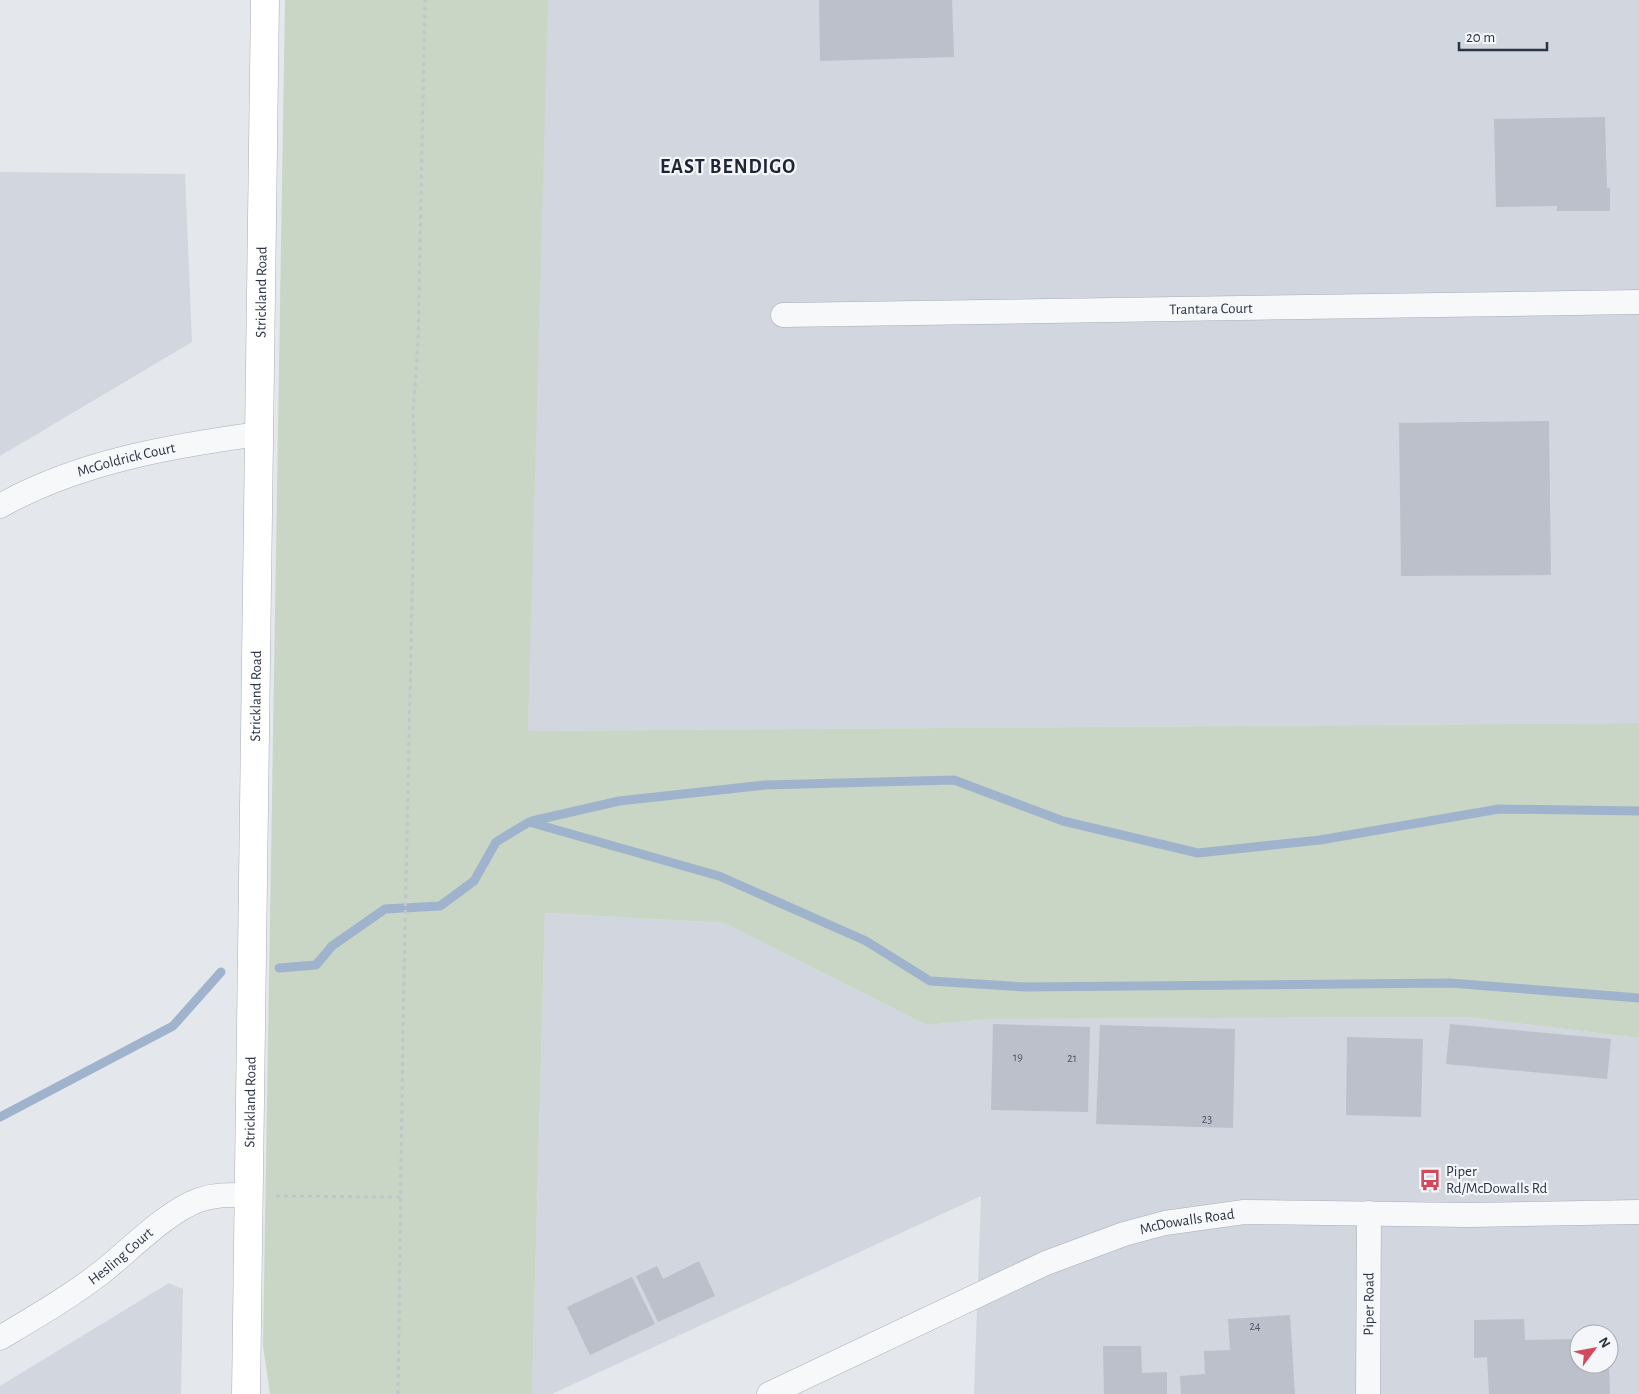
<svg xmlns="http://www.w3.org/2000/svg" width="1639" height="1394" font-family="'Alegreya Sans',sans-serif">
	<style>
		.built { fill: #d2d6de; fill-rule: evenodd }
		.green { fill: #c9d6c5 }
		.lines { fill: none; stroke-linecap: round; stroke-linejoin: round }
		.stream { stroke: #9fb4cc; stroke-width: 9 }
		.building { fill: #bbc0ca }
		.minor-casing { stroke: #a9aeb7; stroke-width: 25 }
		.secondary-casing { stroke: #a9aeb7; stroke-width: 29 }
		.path { stroke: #c2c5cb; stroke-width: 3; stroke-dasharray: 4 4; stroke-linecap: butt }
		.minor { stroke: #f7f8fa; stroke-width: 24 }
		.secondary { stroke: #fff; stroke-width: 28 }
		.labels { text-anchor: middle; stroke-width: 4.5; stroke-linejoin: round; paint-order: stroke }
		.number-label { font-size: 12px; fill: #4f5766 }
		.street-label { font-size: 15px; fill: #2b3445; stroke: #f4f6f9 }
		.poi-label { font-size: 15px; fill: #2b3445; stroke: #f4f6f9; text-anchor: start }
		.district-label { font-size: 20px; font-weight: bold; letter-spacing: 1px; fill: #1d2536; stroke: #f4f6f9 }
	</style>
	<rect width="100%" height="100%" fill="#e4e7ec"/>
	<!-- built -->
	<path class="built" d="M543,0H1639V723L528,731Z
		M0,172L185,174L192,342L0,456Z
		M545,913L725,923L926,1025L990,1019L1467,1017L1639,1038V1394H974L981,1196L552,1394H532ZM1579,1334H1609V1364H1579Z
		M169,1283L183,1289L181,1394H0V1386Z"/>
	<!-- green -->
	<path class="green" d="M285,0H548L528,731L1639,723V1038L1467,1017L990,1019L926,1025L725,923L545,913L532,1394H270L263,1346Z"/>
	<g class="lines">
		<!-- stream -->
		<path class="stream" d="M532,821L619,801L765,785L954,780L1063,821L1198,853L1320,840L1499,809L1639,811
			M279,968L316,965L332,946L385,909L440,906L474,881L496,842L529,822L719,876L866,941L930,981L1025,987L1450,983L1639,998
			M0,1117L173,1026L221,972"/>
	</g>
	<!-- building -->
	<path class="building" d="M819,0H952L954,57L820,61Z
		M1605,117L1607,188H1610V211H1557V206L1496,207L1494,119Z
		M1549,421L1551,575L1401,576L1399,423Z
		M993,1024L1090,1027L1088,1112L991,1110Z
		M1450,1024L1611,1039L1607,1079L1446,1064Z
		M1100,1025L1235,1029L1233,1128L1096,1124Z
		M1347,1037L1423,1039L1421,1117L1346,1115Z
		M699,1261L715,1296L658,1322L636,1276L657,1266L663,1279Z
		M632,1277L655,1324L590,1355L567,1307Z
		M1290,1315L1295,1394H1181L1180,1376L1205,1374L1204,1351L1230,1350L1228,1319Z
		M1524,1319L1525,1340L1579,1339V1364H1609L1610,1394H1489L1487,1357L1474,1358V1320Z
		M1103,1346H1141L1142,1373L1167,1372V1394H1104Z"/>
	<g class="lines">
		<!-- minor casing -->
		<g class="minor-casing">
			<g id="minor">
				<path id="s1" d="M783,315L1639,302"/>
				<path id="s2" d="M0,506C78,462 171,446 259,434"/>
				<path id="s3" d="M0,1338C35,1317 70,1297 102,1272C130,1250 166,1212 199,1200C216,1194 231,1195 248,1195"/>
				<path id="s4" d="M769,1394L1046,1263L1124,1234L1165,1223L1244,1212L1468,1215L1639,1212"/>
				<path id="s5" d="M1368,1394L1369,1213"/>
			</g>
		</g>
		<!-- secondary casing -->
		<g class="secondary-casing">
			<g id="secondary">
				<path id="s6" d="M246,1394L265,0"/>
			</g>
		</g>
		<!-- path -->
		<path class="path" d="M276,1196L401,1197
			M398,1394L403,1023L415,461L413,414L418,343L425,0"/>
		<!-- minor -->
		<use href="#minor" class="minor"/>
		<!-- secondary -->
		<use href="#secondary" class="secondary"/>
	</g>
	<!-- icons -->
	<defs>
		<g id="bus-bare" transform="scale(1.725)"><path d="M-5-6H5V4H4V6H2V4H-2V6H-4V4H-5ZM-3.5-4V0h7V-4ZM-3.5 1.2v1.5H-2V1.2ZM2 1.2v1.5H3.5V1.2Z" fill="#d1495b" stroke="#f4f6f9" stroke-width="2.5" paint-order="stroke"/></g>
	</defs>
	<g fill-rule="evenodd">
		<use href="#bus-bare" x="1430" y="1180"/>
	</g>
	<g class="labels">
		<!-- number labels -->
		<g class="number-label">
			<text x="1018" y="1061">19</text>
			<text x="1072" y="1062">21</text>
			<text x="1207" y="1123">23</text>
			<text x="1255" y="1330">24</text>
		</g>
		<!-- street labels -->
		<g class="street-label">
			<text dy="5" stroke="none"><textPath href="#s6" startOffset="1102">Strickland Road</textPath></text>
			<text dy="5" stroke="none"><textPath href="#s1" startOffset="428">Trantara Court</textPath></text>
			<text dy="5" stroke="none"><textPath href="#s2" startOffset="135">McGoldrick Court</textPath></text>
			<text dy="5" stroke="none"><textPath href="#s6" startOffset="698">Strickland Road</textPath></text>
			<text dy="5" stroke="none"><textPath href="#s6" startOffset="292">Strickland Road</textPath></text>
			<text dy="5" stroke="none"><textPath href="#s4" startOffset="454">McDowalls Road</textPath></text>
			<text dy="5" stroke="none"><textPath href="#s3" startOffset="146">Hesling Court</textPath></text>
			<text dy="5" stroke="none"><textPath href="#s5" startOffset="90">Piper Road</textPath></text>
		</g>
		<!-- poi labels -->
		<g class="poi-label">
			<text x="1446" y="1176">Piper<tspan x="1446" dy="17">Rd/McDowalls Rd</tspan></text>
		</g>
		<!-- district labels -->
		<g class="district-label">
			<text x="728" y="173">EAST BENDIGO</text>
		</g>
	</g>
	<!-- north arrow -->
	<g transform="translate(1594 1349) rotate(58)"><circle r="24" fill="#f4f6f9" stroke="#a4a8b1"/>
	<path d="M0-4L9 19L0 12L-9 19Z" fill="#d1495b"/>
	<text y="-8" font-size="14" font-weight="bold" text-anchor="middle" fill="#2b3445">N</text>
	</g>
	<!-- scale -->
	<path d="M1459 42v8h88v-8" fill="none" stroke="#2b3445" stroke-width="2.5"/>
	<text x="1466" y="42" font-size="15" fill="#2b3445" stroke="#f4f6f9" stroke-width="4" paint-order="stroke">20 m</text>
</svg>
